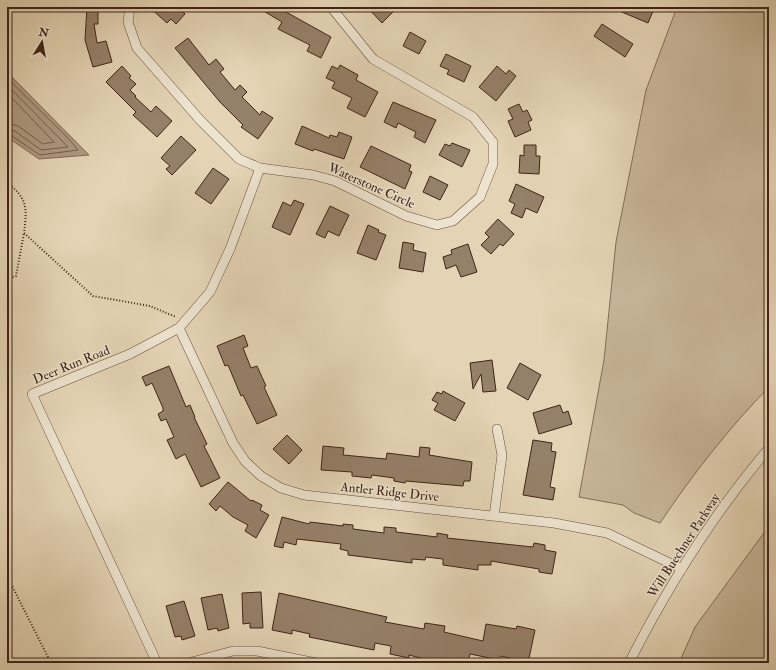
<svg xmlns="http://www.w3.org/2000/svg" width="776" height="670" font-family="'IM FELL Double Pica',serif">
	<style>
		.green { fill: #c8b69a; stroke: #846d58 }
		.water { fill: #ac987f; stroke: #806a55 }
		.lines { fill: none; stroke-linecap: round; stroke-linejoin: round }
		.shore { stroke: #765e4b; stroke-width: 1 }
		.building { fill: #958069; stroke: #3f2417 }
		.minor-casing { stroke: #68503e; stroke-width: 10 }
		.path { stroke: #3f2417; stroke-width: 2; stroke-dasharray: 1 2; stroke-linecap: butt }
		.minor { stroke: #ede3cf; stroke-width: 9 }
		.labels { text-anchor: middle; stroke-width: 3; stroke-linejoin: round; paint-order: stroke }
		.street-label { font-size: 13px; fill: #3f2417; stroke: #ede3cf }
	</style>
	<rect width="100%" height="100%" fill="#e4d4b5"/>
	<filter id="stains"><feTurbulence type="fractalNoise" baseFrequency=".005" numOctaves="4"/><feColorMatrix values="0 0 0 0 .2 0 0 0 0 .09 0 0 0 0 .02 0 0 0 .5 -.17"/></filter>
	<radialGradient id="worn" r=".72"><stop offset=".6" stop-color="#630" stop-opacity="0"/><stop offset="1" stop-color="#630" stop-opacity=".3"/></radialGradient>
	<!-- green -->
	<path class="green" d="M677,7H769V387C728,429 693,474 660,523L634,513L623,505L579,497L604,360L616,242L646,90Z
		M769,526V663H679L695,627Z"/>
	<!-- water -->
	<path class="water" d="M7,72L89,155L39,159L7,137Z"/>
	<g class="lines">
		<!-- shore -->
		<path class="shore" d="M7,78L67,137L78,150L40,155L12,136L7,134
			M7,85L68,147L41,150L15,131L7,129
			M7,93L54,142L43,144L18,126L7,123"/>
	</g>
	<!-- building -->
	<path class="building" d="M87,7H98V24H94L97,43L106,41L112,62L93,67L85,40Z
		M149,7H178L185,14L176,24L171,19L167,23Z
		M257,7H277L331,37L321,58L307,51L310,45L278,29L282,22Z
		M367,7H388L393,12L382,23Z
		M610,7H643L653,11L648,23Z
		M602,24L633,44L625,57L594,36Z
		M410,32L426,41L419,54L403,46Z
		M188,38L209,65L216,59L224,69L220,72L235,90L240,85L247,92L242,97L260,115L262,111L273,118L258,139L241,127L243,125L220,102L175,48Z
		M446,54L471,66L464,82L447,74L449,70L440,66Z
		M340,65L358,75L356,80L378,92L365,117L347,108L352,98L332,88L335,82L326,78L332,66L338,69Z
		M122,66L131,76L129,78L136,84L130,90L136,96L135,97L151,112L156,106L172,121L157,137L133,115L136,112L106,82Z
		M497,66L506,74L509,70L516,76L496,101L479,87Z
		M393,102L436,120L425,143L414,137L416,132L398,123L396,128L384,122Z
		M519,104L523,112L527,110L532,120L528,122L531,130L515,137L508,121L513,119L508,109Z
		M302,126L329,138L330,135L337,137L339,132L352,137L344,159L314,149L313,151L295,144Z
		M181,136L196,150L172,175L166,169L170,166L161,158Z
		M452,143L470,150L462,167L439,155L445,144L450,146Z
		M524,145H536V156H540L539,174L519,173L520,155L524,156Z
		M371,146L411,165L409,171L412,172L405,189L360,167Z
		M213,168L229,179L211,204L195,193Z
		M430,176L448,185L440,200L423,192Z
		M516,184L544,197L537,213L526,208L522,218L511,213L515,204L509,201Z
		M294,200L304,204L290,235L272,227L283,202L291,206Z
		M330,206L349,215L339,236L328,231L325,238L316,234Z
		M498,219L514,234L503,246L500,244L491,254L481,245L489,237L485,233Z
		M368,225L379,230L378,232L386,235L376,260L357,253Z
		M403,242L414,244L413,250L426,253L423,272L399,268Z
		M468,244L477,272L461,277L456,265L446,269L443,257L452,254L451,250Z
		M244,335L248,346L243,348L251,368L257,366L266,386L264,387L277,415L257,424L243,395L241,396L228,365L225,366L217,346Z
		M492,360L496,391L483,392L481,374L473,389L470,363Z
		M520,363L541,375L528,400L507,388Z
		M169,366L186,407L190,405L195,417H194L207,444L204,446L220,478L201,487L185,454L176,459L167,440L174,437L166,419L161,421L158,414L163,411V408L152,383L146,386L142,377Z
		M443,391L465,403L455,421L434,410L438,403L432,400L437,392L442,394Z
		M560,405L563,413L568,411L572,424L539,434L533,413Z
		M287,435L302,450L289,464L273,449Z
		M533,440L552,443L551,451L556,452L550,487L555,488L553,500L523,495Z
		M323,446L344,448L343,455L386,459L387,453L419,457L420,447L430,448L429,455L472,462L470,481H464L463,486L406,481L405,483L394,481V478L372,475L371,478L352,476V472L321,470Z
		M228,482L251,501L252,500L262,505L260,510L269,515L256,538L245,531L248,525L233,517L220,506L216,511L209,504Z
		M282,517L309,524L310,522L343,526V524L353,525V529L384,533V527L396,528V532L437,537V533L448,535L447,538L533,547L534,543L545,545V550L556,552L552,574L539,572V569L491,561V565H478V570L443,565V559L426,557L425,560L412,559V563L348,555V551L340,549L341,544L297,539L296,545L284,542L283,548L274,546Z
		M261,592L263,628H250V623L243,624L242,593Z
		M279,593L387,617L385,622L424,629L425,623L445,626L444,632L483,641L486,624L516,629L517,626L535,630L528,663H517L518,660L501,656L500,660L470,654L468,663H440L409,655V658L390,654L391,646L375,643L374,650L309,637L310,634L292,630V634L272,630Z
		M222,594L229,628L218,631L217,628L208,630L201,598Z
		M184,601L195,636L182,640L181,636L175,637L166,606Z"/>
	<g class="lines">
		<!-- minor casing -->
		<g class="minor-casing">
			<path id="minor" d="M130,7L128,22L137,48L200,120L239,159L260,168L313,175L335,181L406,216L437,225L453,221L480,197L493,164V142L473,117L373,59L331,7
				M179,328L233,443L245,461L261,476L281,488L304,495L554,523L607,533L682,569
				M494,516L502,455L497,429
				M157,663L32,394L130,354L179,328L210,292L230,249L260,168
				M188,663L233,651H257L316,663
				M629,663C668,586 714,513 769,448"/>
		</g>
		<!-- path -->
		<path class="path" d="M7,183C28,198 27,209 24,233L93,296L150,306L176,317
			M7,279L16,276L24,233
			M7,576L51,663"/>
		<!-- minor -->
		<use href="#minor" class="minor"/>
	</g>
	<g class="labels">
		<!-- street labels -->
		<g class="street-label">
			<text transform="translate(372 185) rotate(24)" y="5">Waterstone Circle</text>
			<text transform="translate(71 364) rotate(-22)" y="5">Deer Run Road</text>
			<text transform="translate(390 491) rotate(6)" y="5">Antler Ridge Drive</text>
			<text transform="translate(683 545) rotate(-57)" y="5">Will Buechner Parkway</text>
		</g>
	</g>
	<!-- margin -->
	<rect width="776" height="670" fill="none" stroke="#e4d4b5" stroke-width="24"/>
	<rect x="8" y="8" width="760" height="654" fill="none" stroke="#3f2417" stroke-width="2"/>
	<rect x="12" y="12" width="752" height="646" fill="none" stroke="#3f2417"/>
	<!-- north arrow -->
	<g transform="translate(42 42) rotate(11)" stroke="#ede3cf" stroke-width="3" paint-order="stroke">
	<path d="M0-3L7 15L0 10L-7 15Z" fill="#3f2417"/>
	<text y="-6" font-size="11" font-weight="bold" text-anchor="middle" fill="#3f2417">N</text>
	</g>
	<rect width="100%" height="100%" filter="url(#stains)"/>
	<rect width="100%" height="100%" fill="url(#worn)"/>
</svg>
